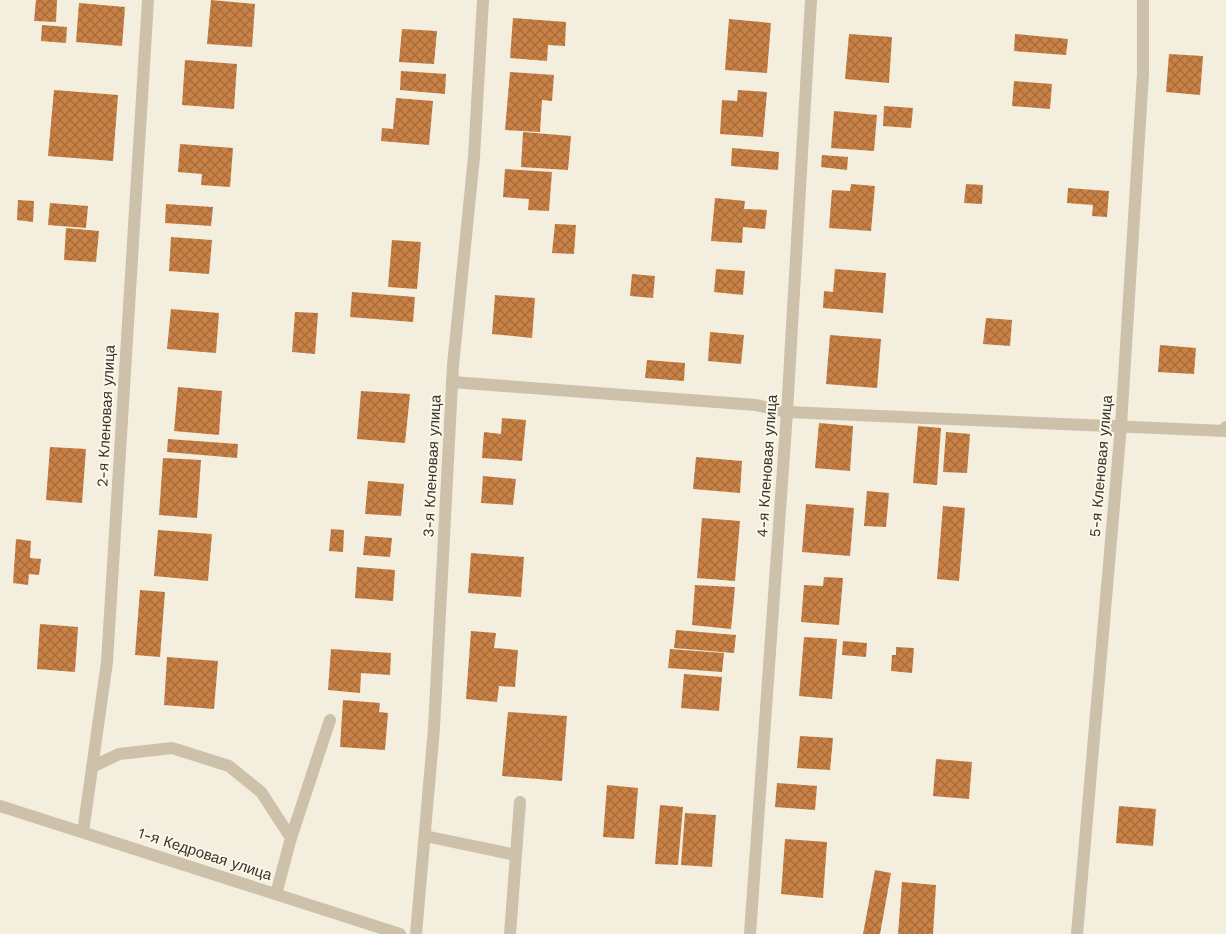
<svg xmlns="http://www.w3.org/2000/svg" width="1226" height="934" font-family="'Work Sans',sans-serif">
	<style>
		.building { fill: url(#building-cross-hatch) }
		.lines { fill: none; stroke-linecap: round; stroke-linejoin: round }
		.service { stroke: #cdc1a9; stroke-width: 12 }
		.minor { stroke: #cdc1a9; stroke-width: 12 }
		.labels { text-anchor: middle; stroke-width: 4; stroke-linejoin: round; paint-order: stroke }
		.street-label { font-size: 15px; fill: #393229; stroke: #fbf7eb }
	</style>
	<defs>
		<pattern id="building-cross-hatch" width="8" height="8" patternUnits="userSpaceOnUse" patternTransform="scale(1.25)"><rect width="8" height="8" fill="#ca8146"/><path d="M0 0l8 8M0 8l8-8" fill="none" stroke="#a56a3a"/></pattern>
	</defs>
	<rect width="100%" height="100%" fill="#f4eede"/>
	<!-- building -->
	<path class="building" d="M36,0H57L56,22L34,21Z
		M211,0L255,4L252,47L207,44Z
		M79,3L125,7L122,46L76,42Z
		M513,18L566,22L565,46L548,45L547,61L510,58Z
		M729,19L771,23L767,73L725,70Z
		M42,25L67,27L66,43L41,41Z
		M402,29L437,31L434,64L399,62Z
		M849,34L892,37L889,83L845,79Z
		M1015,34L1068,39L1066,55L1014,51Z
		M1169,54L1203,56L1200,95L1166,92Z
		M185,60L237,64L234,109L182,105Z
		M401,71L446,74L445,94L400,90Z
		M510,72L554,75L552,101L542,100L540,132L505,130Z
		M1014,81L1052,84L1050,109L1012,106Z
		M54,90L118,95L113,161L48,156Z
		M738,90L767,92L763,137L720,134L722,100L737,101Z
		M396,98L433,101L429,145L381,141L382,128L393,129Z
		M884,106L913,108L911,128L883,126Z
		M834,111L877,115L874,151L831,148Z
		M523,132L571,136L568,170L521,167Z
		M180,144L233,148L230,187L201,185L202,174L178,172Z
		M732,148L779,152L778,170L731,166Z
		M822,155L848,157L847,170L821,167Z
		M505,169L552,172L549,211L528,210L529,199L503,197Z
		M851,184L875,186L871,231L829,228L832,190L850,191Z
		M966,184L983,185L982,204L964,203Z
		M1068,188L1109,191L1107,217L1092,216L1093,205L1067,203Z
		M715,198L745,201L744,209L767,210L765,229L743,227L742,243L711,241Z
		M18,200L34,201L33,222L17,220Z
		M50,203L88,206L86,228L48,225Z
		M166,204L213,207L211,226L165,223Z
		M555,224L576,225L574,254L552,253Z
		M66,228L99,231L96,262L64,260Z
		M171,237L212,240L209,274L169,271Z
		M392,240L421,242L417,289L388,287Z
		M716,269L745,271L743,295L714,292Z
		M835,269L886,273L883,313L823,308L824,291L833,292Z
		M632,274L655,276L653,298L630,296Z
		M352,292L415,297L413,322L350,317Z
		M495,295L535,298L532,338L492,334Z
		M171,309L219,313L216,353L167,349Z
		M295,312L318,313L315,354L292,352Z
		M986,318L1012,320L1010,346L983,344Z
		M710,332L744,335L741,364L708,361Z
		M830,335L881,339L877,388L826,384Z
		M1160,345L1196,348L1194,374L1158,372Z
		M647,360L685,363L684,381L645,378Z
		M178,387L222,391L219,435L174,431Z
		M361,391L410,394L405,443L357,439Z
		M502,418L526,420L522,461L482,458L484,432L501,434Z
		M819,423L853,426L850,471L815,468Z
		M918,426L941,428L937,485L913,483Z
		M946,432L970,434L967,473L943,472Z
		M168,439L238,444L237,458L167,452Z
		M50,447L86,449L82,503L46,500Z
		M696,457L742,461L740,493L693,489Z
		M163,458L201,460L197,518L159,515Z
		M483,476L516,479L513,505L481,503Z
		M368,481L404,484L401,516L365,514Z
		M867,491L889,493L886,527L864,526Z
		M806,504L854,508L850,556L802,552Z
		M943,506L965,508L959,581L937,579Z
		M702,518L740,521L735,581L697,578Z
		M331,529L344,530L343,552L329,551Z
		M158,530L212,534L208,581L154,576Z
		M365,536L392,538L390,557L363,555Z
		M16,539L31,541L30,558L41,559L39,575L29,574L28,585L13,583Z
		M471,553L524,557L521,597L468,593Z
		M357,567L395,570L393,601L355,598Z
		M824,577L843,578L839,625L801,622L804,585L823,586Z
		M695,585L735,587L731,629L692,625Z
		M140,590L165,592L160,657L135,655Z
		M40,624L78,627L75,672L37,669Z
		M676,630L736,635L734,653L674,648Z
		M471,631L496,633L494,648L518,650L515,687L499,686L497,702L466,699Z
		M804,637L837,639L832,699L799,696Z
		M843,641L867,643L866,657L842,655Z
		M896,647L914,648L912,673L891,671L892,655H896Z
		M331,649L391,653L390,675L361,673L360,693L328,690Z
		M670,649L724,653L722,672L668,668Z
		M167,657L218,661L214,709L164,705Z
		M684,674L722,677L719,711L681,708Z
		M343,700L380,703L379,712L388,713L385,750L340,747Z
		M508,712L567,716L562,781L502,776Z
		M800,736L833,738L830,770L797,768Z
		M936,759L972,762L969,799L933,796Z
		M777,783L817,786L815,810L775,807Z
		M607,785L638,788L634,839L603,837Z
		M660,805L683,807L678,865L655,864Z
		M1119,806L1156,809L1153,846L1116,843Z
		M685,813L716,815L712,867L681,865Z
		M785,839L827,842L823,898L781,894Z
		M875,870L891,873L880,934H863Z
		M902,882L936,885L933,934H898Z"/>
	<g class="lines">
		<!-- service -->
		<path class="service" d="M452,382L756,405L787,412L1225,431L1226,427
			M92,767L119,754L172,748L229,766L261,792L291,838
			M425,836L516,855
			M276,894L291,838L330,720
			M510,934L520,802"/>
		<!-- minor -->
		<path class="minor" d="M0,806L400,934
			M83,832L107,662L148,0
			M416,934L434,728L453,365L474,157L483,0
			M750,934L787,412L811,0
			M1077,934L1121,425L1143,74V0"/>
	</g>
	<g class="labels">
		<!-- street labels -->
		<g class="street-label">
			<text transform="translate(106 416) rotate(-87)" y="5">2-я Кленовая улица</text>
			<text transform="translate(432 466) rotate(-87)" y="5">3-я Кленовая улица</text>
			<text transform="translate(767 466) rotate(-86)" y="5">4-я Кленовая улица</text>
			<text transform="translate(1101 466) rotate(-85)" y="5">5-я Кленовая улица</text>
			<text transform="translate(205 854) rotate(18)" y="5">1-я Кедровая улица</text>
		</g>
	</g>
</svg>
